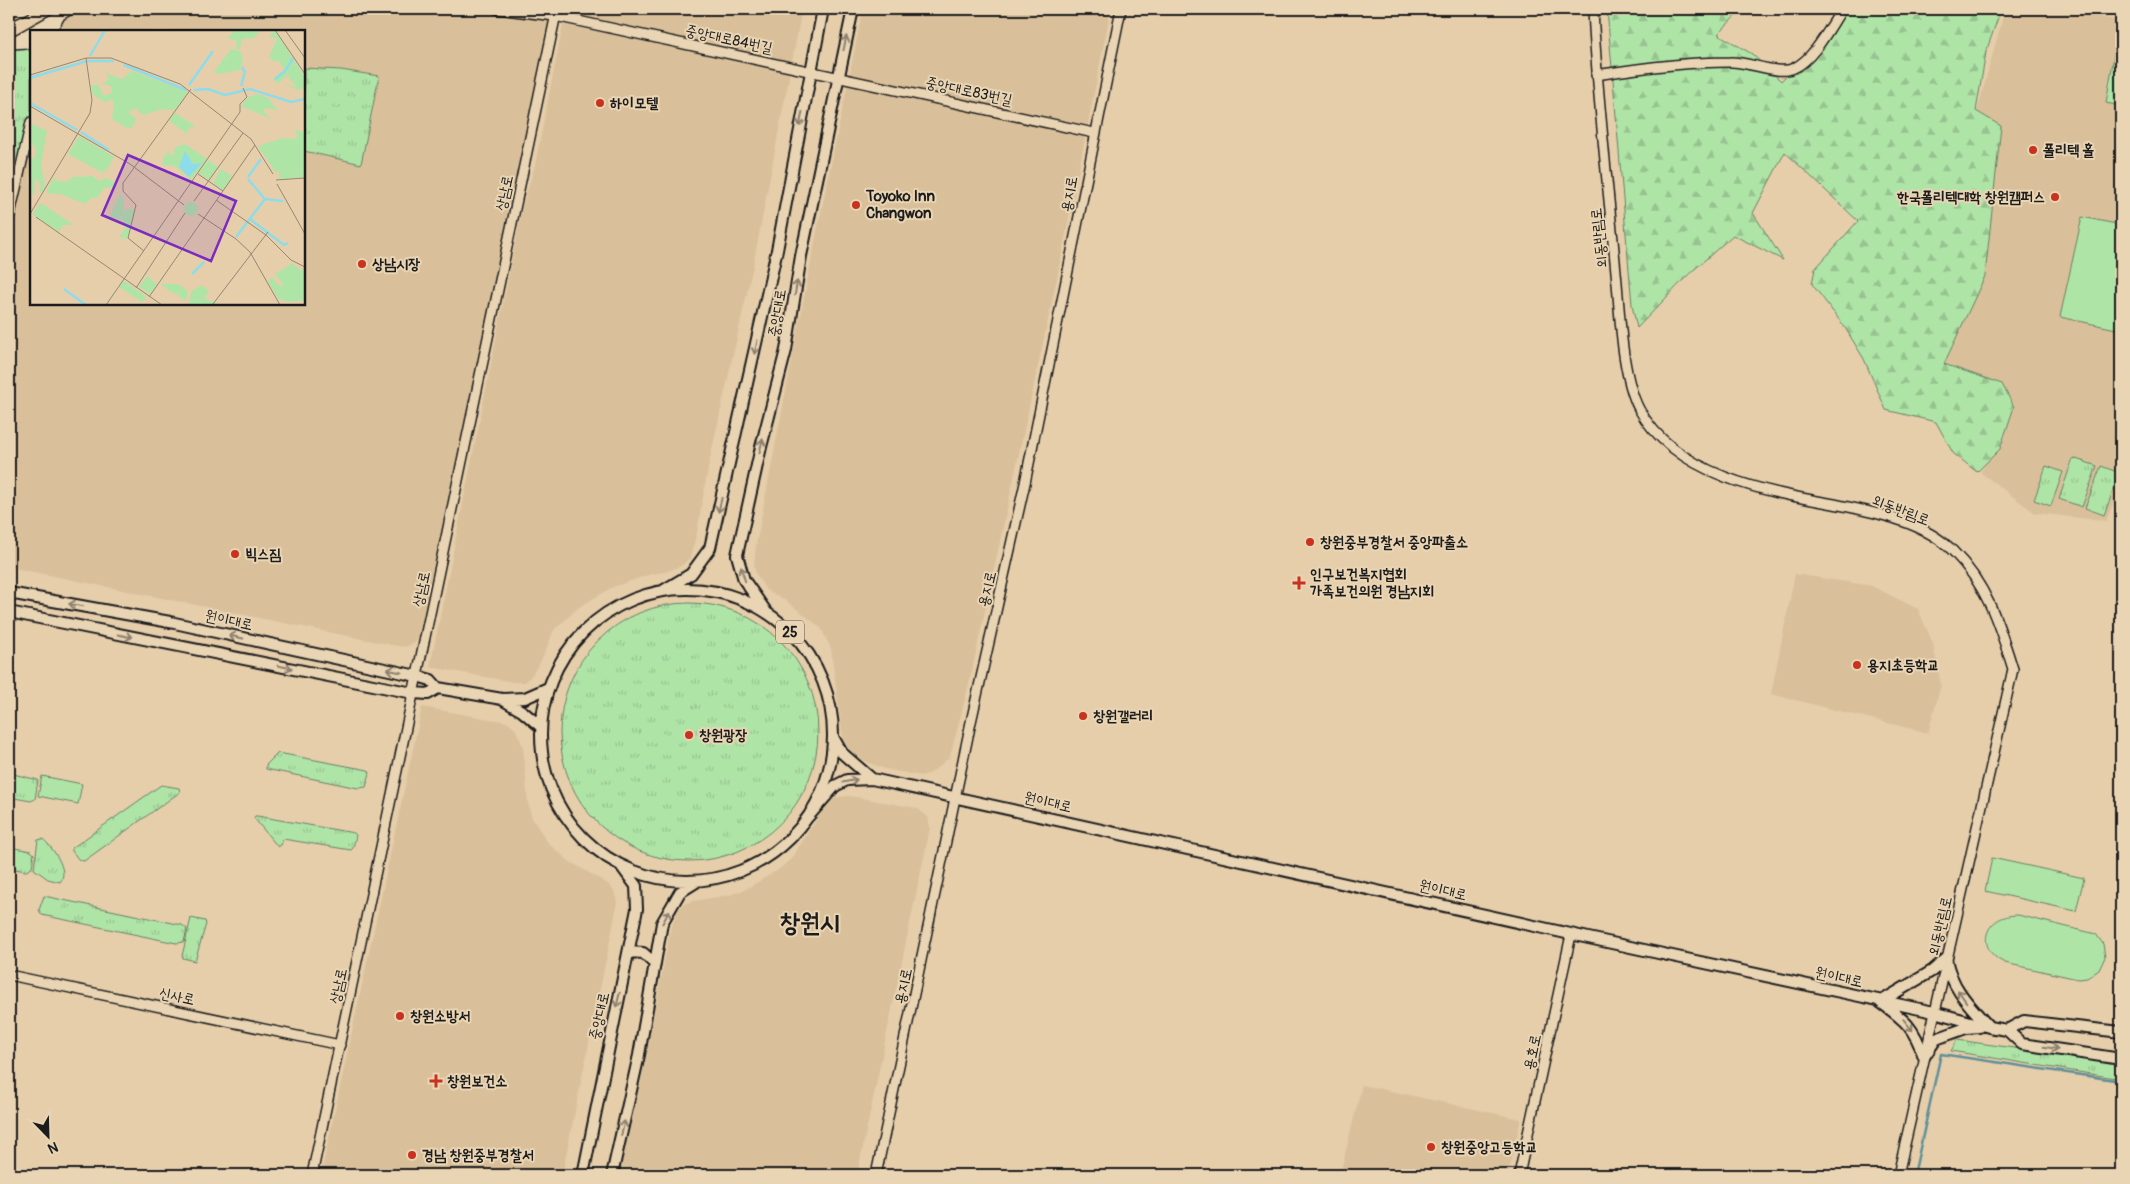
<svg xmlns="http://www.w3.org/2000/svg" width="2130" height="1184" font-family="Pangolin,'Poor Story',sans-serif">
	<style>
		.built { fill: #d9c09b }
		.grass { fill: url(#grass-tufts); stroke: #668062 }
		.forest { fill: url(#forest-firs); stroke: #668062 }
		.garden { fill: #afe4a7; stroke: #668062 }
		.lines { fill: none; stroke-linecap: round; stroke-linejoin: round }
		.stream { stroke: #608f98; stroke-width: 2.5 }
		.secondary-casing { stroke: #1c1c1c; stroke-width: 12 }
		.primary-casing { stroke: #1c1c1c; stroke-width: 14 }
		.secondary { stroke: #e9d4b3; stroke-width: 9 }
		.primary { stroke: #e9d4b3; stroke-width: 10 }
		.oneway { stroke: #8d816f }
		.poi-dot { fill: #c8321e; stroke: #e9d4b3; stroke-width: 2 }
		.labels { text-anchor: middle; stroke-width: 4; stroke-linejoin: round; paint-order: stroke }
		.shield { fill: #e9d4b3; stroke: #5a5349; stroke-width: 1 }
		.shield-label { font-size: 14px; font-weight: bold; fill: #1c1c1c }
		.street-label { font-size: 15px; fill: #1c1c1c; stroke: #e9d4b3 }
		.poi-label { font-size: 15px; font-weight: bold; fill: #1c1c1c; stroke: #e9d4b3; text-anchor: start }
		.town-label { font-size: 25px; font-weight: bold; fill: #1c1c1c; stroke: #e9d4b3 }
		.inset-river { fill: none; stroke: #8ddcea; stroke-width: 2.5 }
		.inset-road { fill: none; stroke: #958772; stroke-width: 1 }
		.view { fill: #7b2cbf; fill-opacity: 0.15; stroke: #7b2cbf; stroke-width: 2.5 }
		.inset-edge { fill: none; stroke: #1c1c1c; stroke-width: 2.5 }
	</style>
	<defs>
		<pattern id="grass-tufts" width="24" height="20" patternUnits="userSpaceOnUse" patternTransform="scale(1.25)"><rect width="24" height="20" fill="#afe4a7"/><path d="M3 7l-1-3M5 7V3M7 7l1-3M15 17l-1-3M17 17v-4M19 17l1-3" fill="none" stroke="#96c38f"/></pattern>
		<pattern id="forest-firs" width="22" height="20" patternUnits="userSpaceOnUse" patternTransform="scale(1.25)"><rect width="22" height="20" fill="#afe4a7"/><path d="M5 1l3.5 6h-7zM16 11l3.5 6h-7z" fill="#96c38f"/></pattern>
	</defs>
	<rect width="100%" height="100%" fill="#e6ceab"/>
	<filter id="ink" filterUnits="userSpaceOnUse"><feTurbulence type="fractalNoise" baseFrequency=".02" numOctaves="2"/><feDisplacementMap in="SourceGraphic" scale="10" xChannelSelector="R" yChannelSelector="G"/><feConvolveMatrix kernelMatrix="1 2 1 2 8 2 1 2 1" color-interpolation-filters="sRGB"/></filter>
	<g filter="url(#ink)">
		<!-- built -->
		<path class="built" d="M82,9H554L421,637L414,643L405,647L392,645L9,567V234L31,136V304H304V31H55L58,26L68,16Z
			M566,9H802L753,266L709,463L697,532L690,558L681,566L668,571L648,575L613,587L579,607L554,630L541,661L531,676L525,682H513L430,667L523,204L535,165Z
			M863,9H1111L1056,283L970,680L950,757L931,773L921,776L885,769L866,762L850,752L843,738L841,725L831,649L821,628L785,600L766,590L756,574L754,565L756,545L815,241Z
			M2005,9H2098L2096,16L2121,21V486L2106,521L2035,513L1980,472L2006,436L2005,397L1934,366L1976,115Z
			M1795,574L1872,586L1918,609L1933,644L1941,685L1928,733L1771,694Z
			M422,707L507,722L516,730L523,746L528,803L532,818L549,844L569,861L608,884L614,891L617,902L615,916L562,1175H321Z
			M850,796L917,808L928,817L930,828L857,1175H619L643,1071L670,932L677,911L683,904L693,901L729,895L746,889L778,870L791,859L829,800L838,797Z
			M1362,1085L1521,1119L1508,1175H1340Z"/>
		<!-- grass -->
		<path class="grass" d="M2120,20H2121V106L2106,103Z
			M15,47H27L31,49V122L9,219V50Z
			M304,68L341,70L379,76L361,164L304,151Z
			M2073,458L2097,466L2082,507L2059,499Z
			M2046,466L2063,472L2051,506L2034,500Z
			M2101,466L2120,473L2104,515L2085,508Z
			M560 732a129 129 0 1 1 258 0a129 129 0 1 1-258 0Z
			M278,753L368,770L370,773L366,787L358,788L266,769V765Z
			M9,773L38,780L35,799L31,801L9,797Z
			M161,785L179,788L180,792L84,861L79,860L72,851V848Z
			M257,816L354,833L356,835L353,848L351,850L283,839L281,845L278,847L254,818L255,816Z
			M43,839C52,847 70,871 60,882L48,879L34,869L38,840Z
			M9,847L31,851L34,854L32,868L26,871L9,868Z
			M44,896L182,925L187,929L184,942L176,943L42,915L39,910Z
			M191,918L205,921L206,924L195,961L183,958L182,956Z
			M1957,1040L2121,1063V1079L1951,1051Z"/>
		<!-- forest -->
		<path class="forest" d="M1607,9H1742L1718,34L1752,54L1781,81L1850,9H2001L1986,52L1976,111L2001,126L1985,276L1944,364L2002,384L2014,407L2000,449L1977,472L1953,453L1936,422L1886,410L1864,359L1844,326L1812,284L1815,269L1858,221L1785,152L1753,213L1783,260L1733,235L1688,275L1637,328L1632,305Z"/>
		<!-- garden -->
		<path class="garden" d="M2082,217L2121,225V330L2060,317Z
			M42,776L82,784L78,804L38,796Z
			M1992,858L2084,878L2076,911L1985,891Z
			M2018,915L2096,934L2103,944L2105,957L2099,970L2087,978L2078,979L2005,963C1974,949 1984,915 2018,915Z"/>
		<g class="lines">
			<!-- stream -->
			<path class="stream" d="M1914,1175L1941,1054L2121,1081"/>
			<!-- secondary casing -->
			<g class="secondary-casing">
				<path id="secondary" d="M497,9L555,16L1094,133
					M1593,9C1597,97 1608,184 1616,272C1620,311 1621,374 1639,409C1675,475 1766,492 1834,504C1873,512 1923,521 1953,551C1987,585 1999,624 2013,669L1898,1175
					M2104,9H2108
					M9,16L25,9
					M51,31L60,16
					M9,44L71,9
					M12,44L27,43L31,45
					M1596,75C1640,68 1686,62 1730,62C1748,61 1778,76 1794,68C1814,59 1830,27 1842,9
					M9,219L31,122
					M9,975L340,1045
					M312,1175L557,9
					M876,1175L971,722L1025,483L1121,9
					M1519,1175L1571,935"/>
			</g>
			<!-- primary casing -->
			<g class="primary-casing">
				<path id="primary" d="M541 735a146 146 0 1 1 292 0a146 146 0 1 1-292 0Z
					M664,590L691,574L710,548L777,250L823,9
					M9,593L170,622L417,676L431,680L438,688
					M765,610L744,580L737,555L761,447L786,350L801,256L853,9
					M9,612L413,693L428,694L438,688L502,699L525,698L548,688
					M503,700L522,711L540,726
					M833,737L842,753L872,779
					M807,818L835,786L847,780L872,779L1593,939L1934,1012L1989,1027L2007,1030L2022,1044L2121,1059
					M629,952L643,953L654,963
					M2007,1030L2024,1021L2121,1032
					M1924,1057C1914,1027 1905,1020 1880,1002L1932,971L1946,959C1952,989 1969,1005 1989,1027
					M1924,1057L1936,1039L1966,1028L1979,1027
					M583,1175L637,909L636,886L622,867
					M612,1175L639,1055L662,923L680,892L696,882"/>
			</g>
			<!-- secondary -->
			<use href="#secondary" class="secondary"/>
			<!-- primary -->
			<use href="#primary" class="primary"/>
		</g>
		<!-- one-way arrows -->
		<defs><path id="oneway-shaft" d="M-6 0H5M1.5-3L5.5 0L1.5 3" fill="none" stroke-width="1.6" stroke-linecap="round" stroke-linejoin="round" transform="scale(1.25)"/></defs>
		<g class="oneway">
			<use href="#oneway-shaft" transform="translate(845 43) rotate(-78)"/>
			<use href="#oneway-shaft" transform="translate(801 119) rotate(101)"/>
			<use href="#oneway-shaft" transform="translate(796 288) rotate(-81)"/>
			<use href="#oneway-shaft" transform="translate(756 347) rotate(102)"/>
			<use href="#oneway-shaft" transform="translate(761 446) rotate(-77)"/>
			<use href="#oneway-shaft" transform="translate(720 505) rotate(103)"/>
			<use href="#oneway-shaft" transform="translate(743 574) rotate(-107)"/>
			<use href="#oneway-shaft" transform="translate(76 605) rotate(-170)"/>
			<use href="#oneway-shaft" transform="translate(125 636) rotate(11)"/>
			<use href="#oneway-shaft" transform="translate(236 637) rotate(-168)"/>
			<use href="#oneway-shaft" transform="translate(285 667) rotate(12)"/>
			<use href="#oneway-shaft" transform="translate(394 671) rotate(-168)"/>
			<use href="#oneway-shaft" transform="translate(850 781) rotate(-11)"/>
			<use href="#oneway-shaft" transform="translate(666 917) rotate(-61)"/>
			<use href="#oneway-shaft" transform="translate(1962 996) rotate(-125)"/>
			<use href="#oneway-shaft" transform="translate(618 1000) rotate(103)"/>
			<use href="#oneway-shaft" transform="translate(1908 1025) rotate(51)"/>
			<use href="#oneway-shaft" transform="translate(2051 1048) rotate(9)"/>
			<use href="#oneway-shaft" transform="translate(623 1128) rotate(-77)"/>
		</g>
	</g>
	<!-- markers -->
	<g class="poi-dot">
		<circle cx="600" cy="103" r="5"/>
		<circle cx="2033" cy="150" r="5"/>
		<circle cx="2055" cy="197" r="5"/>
		<circle cx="856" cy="205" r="5"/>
		<circle cx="362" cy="264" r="5"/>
		<circle cx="1310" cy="542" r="5"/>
		<circle cx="235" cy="554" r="5"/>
		<path d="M1296.5 575.5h5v5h5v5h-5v5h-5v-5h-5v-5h5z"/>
		<circle cx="1857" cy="665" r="5"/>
		<circle cx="1083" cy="716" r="5"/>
		<circle cx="689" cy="735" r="5"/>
		<circle cx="400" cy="1016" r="5"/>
		<path d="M433.5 1073.5h5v5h5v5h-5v5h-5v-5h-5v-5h5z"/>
		<circle cx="1431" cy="1147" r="5"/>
		<circle cx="412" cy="1155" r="5"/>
	</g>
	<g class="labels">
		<!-- shield labels -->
		<rect class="shield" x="776" y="620.5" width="28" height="23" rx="4"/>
		<g class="shield-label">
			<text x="790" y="637">25</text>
		</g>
		<!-- street labels -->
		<g class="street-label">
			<text transform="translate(729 39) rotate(12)" y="5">중앙대로84번길</text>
			<text transform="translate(969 91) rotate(12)" y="5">중앙대로83번길</text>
			<text transform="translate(504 193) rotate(-78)" y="5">상남로</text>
			<text transform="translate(1069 194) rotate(-80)" y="5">용지로</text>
			<text transform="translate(1599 238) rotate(-96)" y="5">외동반림로</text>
			<text transform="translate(777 313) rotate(-81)" y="5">중앙대로</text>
			<text transform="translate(1901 510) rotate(21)" y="5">외동반림로</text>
			<text transform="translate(421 589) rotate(-78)" y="5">상남로</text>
			<text transform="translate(987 589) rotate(-77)" y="5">용지로</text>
			<text transform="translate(229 620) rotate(12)" y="5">원이대로</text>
			<text transform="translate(1048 802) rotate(13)" y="5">원이대로</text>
			<text transform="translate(1443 890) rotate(13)" y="5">원이대로</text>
			<text transform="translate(1940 926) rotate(-77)" y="5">외동반림로</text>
			<text transform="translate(1839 977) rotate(12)" y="5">원이대로</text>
			<text transform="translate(338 986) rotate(-78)" y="5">상남로</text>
			<text transform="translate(903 986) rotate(-78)" y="5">용지로</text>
			<text transform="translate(177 996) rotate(12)" y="5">신사로</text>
			<text transform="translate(599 1016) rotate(-78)" y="5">중앙대로</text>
			<text transform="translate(1532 1052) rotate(-78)" y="5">용호로</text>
		</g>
		<!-- poi labels -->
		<g class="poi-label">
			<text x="610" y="108">하이모텔</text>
			<text x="2043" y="155">폴리텍 홀</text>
			<text x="866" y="201">Toyoko Inn<tspan x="866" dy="17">Changwon</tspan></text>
			<text x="2045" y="202" text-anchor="end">한국폴리텍대학 창원캠퍼스</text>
			<text x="372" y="269">상남시장</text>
			<text x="1320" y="547">창원중부경찰서 중앙파출소</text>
			<text x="245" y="559">빅스짐</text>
			<text x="1310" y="579">인구보건복지협회<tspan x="1310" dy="17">가족보건의원 경남지회</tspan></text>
			<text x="1867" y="670">용지초등학교</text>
			<text x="1093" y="721">창원갤러리</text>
			<text x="699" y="740">창원광장</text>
			<text x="410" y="1021">창원소방서</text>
			<text x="447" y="1086">창원보건소</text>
			<text x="1441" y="1152">창원중앙고등학교</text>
			<text x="422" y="1160">경남 창원중부경찰서</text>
		</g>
		<!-- town labels -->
		<g class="town-label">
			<text x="810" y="931">창원시</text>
		</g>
	</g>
	<!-- overview -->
	<g transform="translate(30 30)">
		<rect width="275" height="275" fill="#e6ceab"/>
		<path d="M155,114L177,129L161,150L145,136L132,135L134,126L138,122L143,126L145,117ZM178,130L188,137L179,150L169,143ZM255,134L264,142L275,143V147L249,149V139ZM191,139L202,146L193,160L183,153ZM154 179a7 7 0 1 1 14 0a7 7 0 1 1-14 0ZM11,173L42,194V195H33L29,202L2,184ZM117,246L127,254L120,264L109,257ZM94,251L117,267L112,272L89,257Z" fill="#afe4a7"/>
		<path d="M206,0H231L224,8L212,9L210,19H206L207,11L197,8ZM245,1L275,47V59H267L272,63L254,53L248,55L254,53L267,58L257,45L248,54L243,49L255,40L248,30L245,32L239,27L247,9L239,6ZM201,19L210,21L213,29L210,40L189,44L184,42ZM102,41L158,62L145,80L133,79L113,85L105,78L98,82L106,88L102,98L95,97L82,89L84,72L81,69L77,73L63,65L61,55H68L74,66L82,63L81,56L72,54L79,50L76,43L92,49ZM229,64L238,68L248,80L236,78L233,81L241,89L211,76L218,67ZM145,83L165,96L157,99L159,105L139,91ZM0,93L17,101L11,135L15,156L12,163L9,161L11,156L5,147L4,165L0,163V130L5,127L6,119L0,112ZM267,100L275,104V143L264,142L255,135L246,143L228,116L253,108L264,109L268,106L264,101ZM63,146L69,151L75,148L84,151L83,157L74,158L66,169L63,167L55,174L30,164L16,163L24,147L27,151L36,152L43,147ZM90,164L94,169L93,184L96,179H105L97,209L89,207L96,197L91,194L83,197L94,192L92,189L79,188ZM263,233L270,240L275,238V270L260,272L248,269L238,251L245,244L242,248L251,257L253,254L245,244ZM171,255L179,261L174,268L187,274L205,275H159L161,262Z" fill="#afe4a7"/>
		<path d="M49,106L84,127L76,141L71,142L38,124ZM136,254H148L158,261L156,271L148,266L150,262L146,265L131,255Z" fill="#afe4a7"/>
		<path d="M155,121L163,134L172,133L159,147L149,137Z" fill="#8ddcea"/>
		<path class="inset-river" d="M60,26L75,0M94,35L156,60M0,48L57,31H84M245,49L255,41L263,28M159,55L183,21M211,56L215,42L212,37M164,60L178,59L195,65L220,59L261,72L275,69M0,73L47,100M51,102L79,120M218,147L231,129M218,149L235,169M220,189L254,215L258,213M206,207L235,169L253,171M162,244L174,232M34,259L56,275"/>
		<path class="inset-road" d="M245,0L275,44M255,0L275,28M0,45L56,28H81L150,54L221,109L243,144M0,76L100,134L154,175M168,144L193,161M246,150L275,148M247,154L275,204M186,170L236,205L261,230L275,237M164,171L213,103M0,184L60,83L62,70L56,28M168,184L206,209L220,222L250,275M6,187L132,275M114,221L98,208L106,175L93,161V153L161,59M106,258L155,183M119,267L225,115M183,274L238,202M76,275L210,82V74L217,67L213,58"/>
		<path class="view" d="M98,125L206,171L181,231L72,185Z"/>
		<rect width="275" height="275" class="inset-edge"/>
	</g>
	<!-- margin -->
	<rect width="2130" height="1184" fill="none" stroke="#e9d4b3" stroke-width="30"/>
	<rect x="15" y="15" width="2100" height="1154" fill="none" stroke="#1c1c1c" stroke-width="2" filter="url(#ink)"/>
	<!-- north arrow -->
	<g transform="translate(48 1136) rotate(157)" stroke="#e9d4b3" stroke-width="4" paint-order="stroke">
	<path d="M0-4L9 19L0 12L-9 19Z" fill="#1c1c1c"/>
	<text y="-8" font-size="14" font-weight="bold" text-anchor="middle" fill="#1c1c1c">N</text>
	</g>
</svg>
